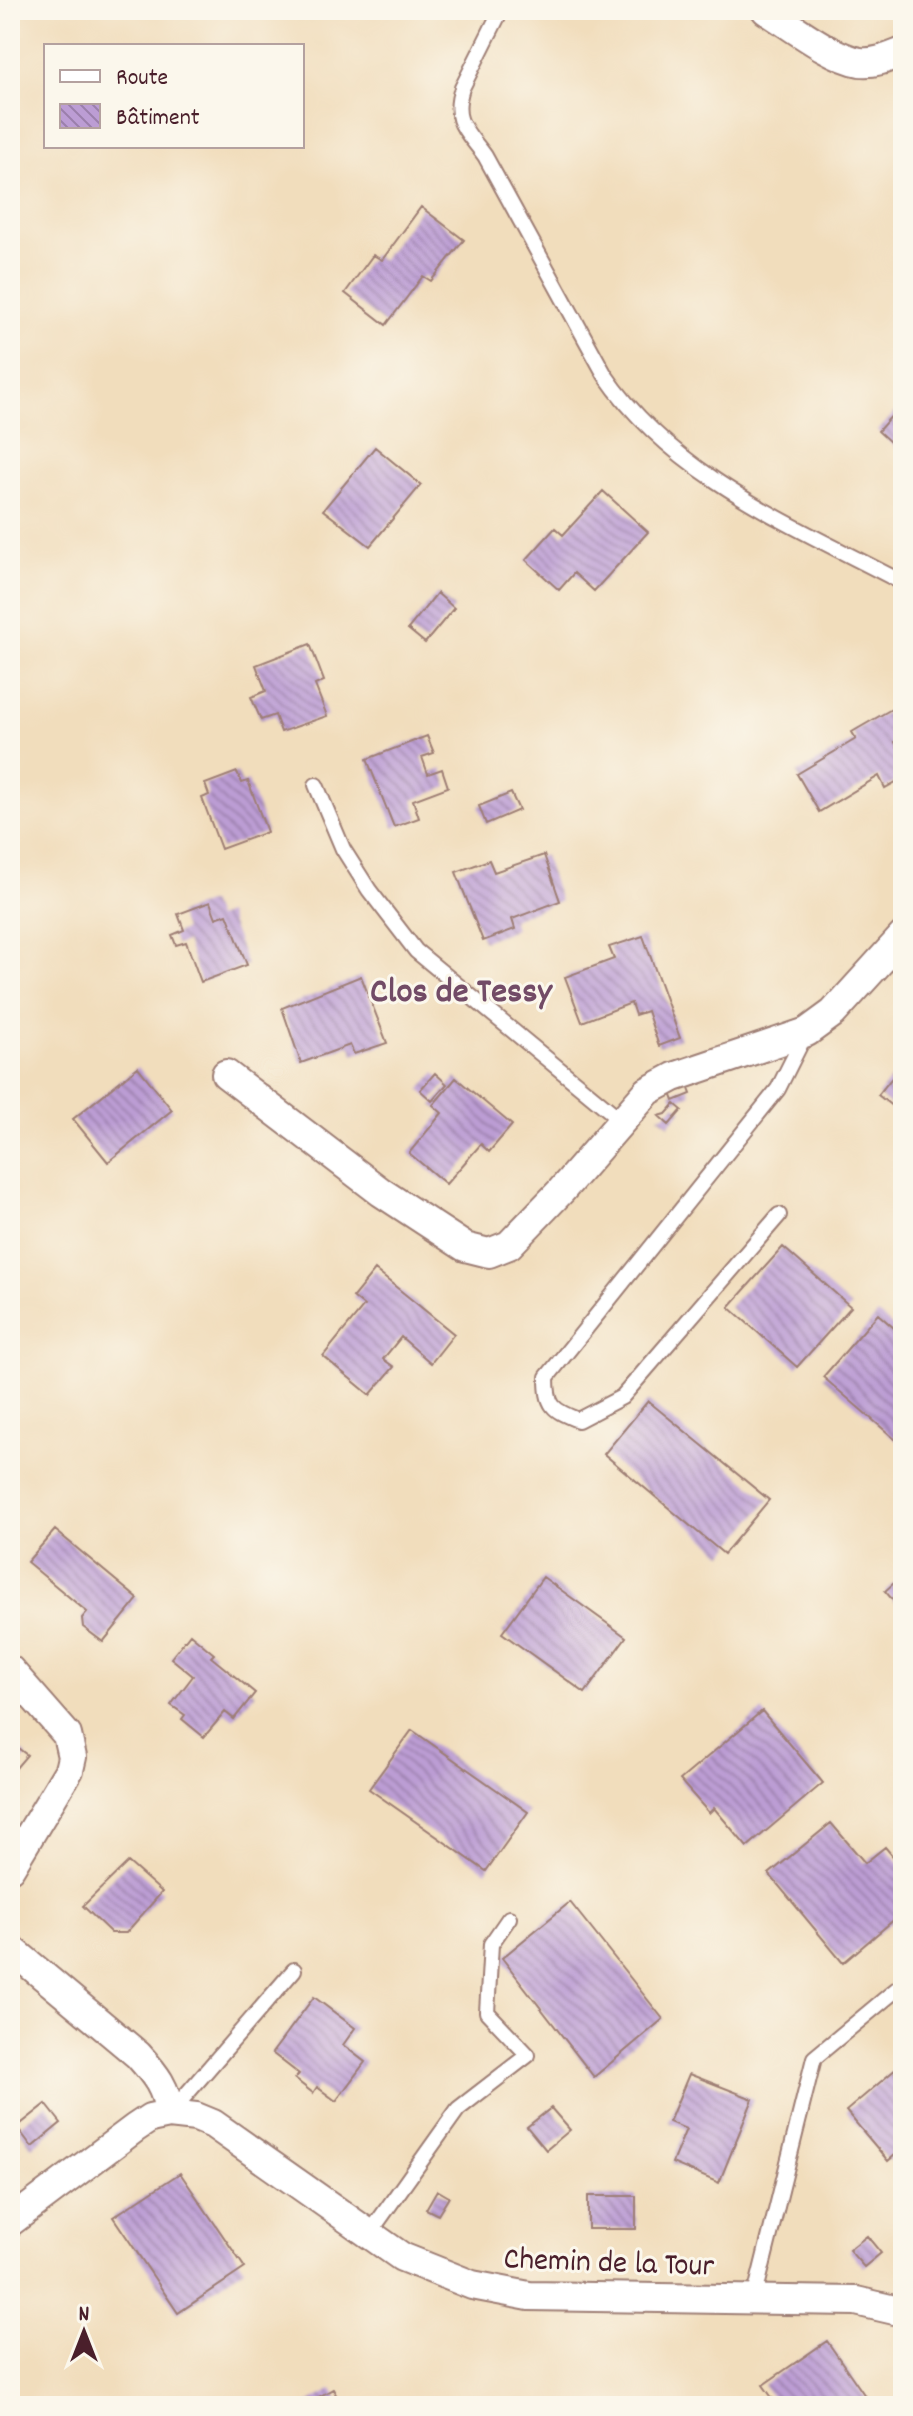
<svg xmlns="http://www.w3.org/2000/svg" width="913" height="2416" font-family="Dekko,sans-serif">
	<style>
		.building { fill: url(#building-back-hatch) }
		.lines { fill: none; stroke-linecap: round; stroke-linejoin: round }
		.lane-casing { stroke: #9e7e74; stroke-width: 18 }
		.street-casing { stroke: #9e7e74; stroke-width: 32 }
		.lane { stroke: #fff; stroke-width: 14 }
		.street { stroke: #fff; stroke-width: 28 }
		.labels { text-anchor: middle; stroke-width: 6; stroke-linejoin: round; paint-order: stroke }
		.street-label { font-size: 32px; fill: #4a1f2b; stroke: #fbf7ec }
		.quarter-label { font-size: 36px; font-weight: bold; fill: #724b66; stroke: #fbf7ec }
	</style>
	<defs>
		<pattern id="building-back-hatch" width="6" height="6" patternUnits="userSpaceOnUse" patternTransform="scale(2)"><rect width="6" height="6" fill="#bc9dd4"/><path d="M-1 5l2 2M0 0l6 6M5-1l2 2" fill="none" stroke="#9b7fac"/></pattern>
	</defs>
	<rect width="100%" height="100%" fill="#fbf7ec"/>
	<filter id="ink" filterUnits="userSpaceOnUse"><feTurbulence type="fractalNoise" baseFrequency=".0125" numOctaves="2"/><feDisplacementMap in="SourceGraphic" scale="16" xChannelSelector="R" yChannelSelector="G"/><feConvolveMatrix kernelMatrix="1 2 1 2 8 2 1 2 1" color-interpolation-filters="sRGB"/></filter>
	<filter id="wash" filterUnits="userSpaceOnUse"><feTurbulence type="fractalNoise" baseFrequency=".006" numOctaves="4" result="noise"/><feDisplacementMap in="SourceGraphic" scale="32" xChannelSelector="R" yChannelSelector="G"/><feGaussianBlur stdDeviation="1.8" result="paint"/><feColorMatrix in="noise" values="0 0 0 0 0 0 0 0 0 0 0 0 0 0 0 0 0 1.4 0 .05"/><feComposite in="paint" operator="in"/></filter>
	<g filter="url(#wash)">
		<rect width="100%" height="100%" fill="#f1ddbc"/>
		<g id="blocks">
			<!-- building -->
			<path class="building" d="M421,207L464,240L431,281L423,276L386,325L345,293L373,255L382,260Z
				M903,403V454L878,431Z
				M375,447L421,485L370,546L323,510Z
				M603,491L648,532L594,591L574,573L559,590L526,560L555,528L563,535Z
				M437,593L454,608L425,643L408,629Z
				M310,644L324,681L315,685L327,716L281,732L275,715L261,720L251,697L266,691L256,665Z
				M895,707L903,721V738L895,742L903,757V778L885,788L879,776L819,812L797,774L856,739L852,732Z
				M427,736L434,753L422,757L428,774L442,769L448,787L413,800L419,818L394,827L367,759Z
				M237,772L242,783L248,781L267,832L221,849L202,798L209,795L205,784Z
				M511,793L519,810L486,824L479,806Z
				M544,855L560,901L512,919L515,929L483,941L456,872L489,860L494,872Z
				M210,902L216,918L227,914L247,965L201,982L186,942L176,945L172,935L184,930L178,914Z
				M643,936L680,1038L659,1046L647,1011L635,1015L631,1003L582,1022L565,977L614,959L609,947Z
				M361,976L387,1043L354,1054L350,1045L301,1063L282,1008Z
				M903,1064V1115L878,1095Z
				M138,1067L172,1110L108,1162L73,1119Z
				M435,1073L447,1084L432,1101L420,1090Z
				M456,1078L512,1125L489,1152L481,1144L446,1184L409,1153L442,1113L433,1105Z
				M688,1086L691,1094L674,1101L671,1093Z
				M675,1104L682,1110L669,1125L659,1116L666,1114Z
				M783,1247L851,1307L797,1367L729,1307Z
				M375,1270L454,1334L431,1363L401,1337L383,1359L394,1367L370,1395L323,1356L364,1306L353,1297Z
				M878,1314L903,1336V1446L823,1377Z
				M648,1401L769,1500L724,1554L604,1454Z
				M55,1530L138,1599L103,1642L83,1627L82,1618L87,1612L27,1562Z
				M903,1575V1612L885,1591Z
				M543,1577L626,1637L585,1693L502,1633Z
				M190,1634L214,1654L211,1657L255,1693L234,1719L225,1712L204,1737L182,1719L185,1715L171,1705L193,1676L171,1658Z
				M762,1711L823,1783L747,1847L714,1808L709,1813L680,1780Z
				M412,1730L528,1812L486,1871L369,1789Z
				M10,1742L27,1755L10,1775Z
				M831,1823L865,1863L885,1847L903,1868V1912L843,1963L769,1874Z
				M128,1862L162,1892L126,1933H111L83,1906Z
				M570,1902L663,2019L594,2077L502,1958Z
				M314,1997L355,2028L343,2045L365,2062L336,2101L317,2087L313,2093L295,2079L299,2074L272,2053Z
				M903,2063V2148L888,2161L846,2111Z
				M689,2074L753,2099L719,2183L672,2163L686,2129L669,2122Z
				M46,2104L61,2123L32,2147L17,2127Z
				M551,2108L570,2130L546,2150L527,2127Z
				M180,2173L245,2268L178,2313L113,2217Z
				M437,2190L449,2197L438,2215L426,2209Z
				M588,2196H636V2229H588Z
				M867,2236L881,2253L864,2267L849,2250Z
				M827,2341L872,2406H778L763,2385Z
				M333,2389L342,2406H303Z"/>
		</g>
	</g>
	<g filter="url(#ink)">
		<use href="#blocks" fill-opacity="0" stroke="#9e7e74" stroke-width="2"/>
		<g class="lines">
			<!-- lane casing -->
			<g class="lane-casing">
				<path id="lane" d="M501,10L462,88C451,122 467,131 485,156L605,375C674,477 797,527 903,583
					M316,785L343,849L369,890L416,951L621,1120
					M779,1215L622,1397L578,1420C552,1410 547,1406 547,1377L778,1089L806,1033
					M171,2112L294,1970
					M369,2234L458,2109L528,2055L487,2012L491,1944L509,1918
					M754,2299L814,2058L903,1984"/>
			</g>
			<!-- street casing -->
			<g class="street-casing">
				<path id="street" d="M766,10C792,26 831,57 860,62C875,64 890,57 903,52
					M226,1074L381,1192L465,1247L489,1253L509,1245L561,1191L648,1091L674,1077L807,1032L833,1013L903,936
					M10,1670L67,1735L72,1757L69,1770L10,1868
					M10,1948L138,2055C155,2074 167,2088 169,2114L150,2118L135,2128L10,2222
					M169,2114L196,2117L213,2124L402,2257L472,2285L529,2296L856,2301L903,2312"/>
			</g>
			<!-- lane -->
			<use href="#lane" class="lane"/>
			<!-- street -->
			<use href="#street" class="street"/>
		</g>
	</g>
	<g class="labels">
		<!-- street labels -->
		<g class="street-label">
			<text transform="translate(609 2260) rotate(2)" y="11">Chemin de la Tour</text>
		</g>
		<!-- quarter labels -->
		<g class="quarter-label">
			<text x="461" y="1001">Clos de Tessy</text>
		</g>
	</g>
	<!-- margin -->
	<rect width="913" height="2416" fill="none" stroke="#fbf7ec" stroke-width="40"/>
	<!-- legend -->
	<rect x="44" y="44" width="260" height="104" fill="#fbf7ec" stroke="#b4a19f" stroke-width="2"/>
	<rect x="60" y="70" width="40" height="12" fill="#ffffff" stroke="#b4a19f" stroke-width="2"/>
	<text x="116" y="84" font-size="24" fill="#4a1f2b">Route</text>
	<rect x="60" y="104" width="40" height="24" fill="url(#building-back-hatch)" stroke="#b4a19f" stroke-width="2"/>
	<text x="116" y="124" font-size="24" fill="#4a1f2b">Bâtiment</text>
	<!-- north arrow -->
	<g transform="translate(84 2332)" stroke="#fbf7ec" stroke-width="6" paint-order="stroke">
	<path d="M0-6L14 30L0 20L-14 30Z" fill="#4a1f2b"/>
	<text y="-12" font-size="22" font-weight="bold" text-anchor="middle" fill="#4a1f2b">N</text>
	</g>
</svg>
